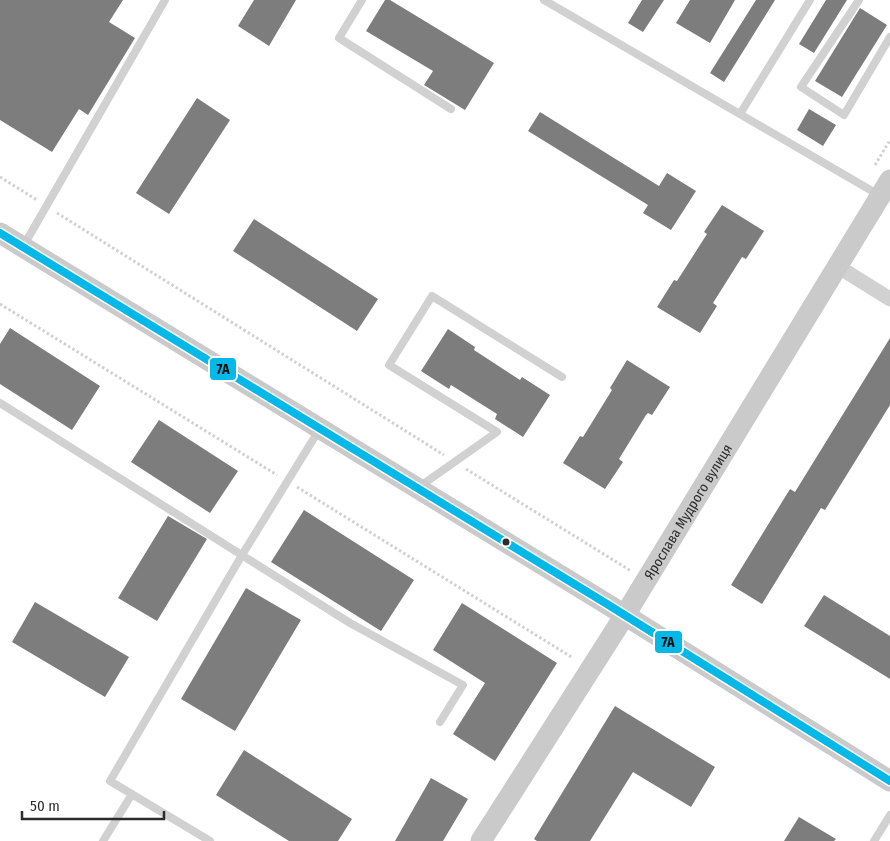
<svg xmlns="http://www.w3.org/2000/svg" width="890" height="841" font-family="'Fira Sans Condensed',sans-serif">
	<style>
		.building { fill: #7d7d7d }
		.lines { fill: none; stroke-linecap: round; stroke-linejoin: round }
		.path { stroke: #d1d1d1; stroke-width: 3; stroke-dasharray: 2.5 2.5; stroke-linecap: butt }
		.lane { stroke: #d1d1d1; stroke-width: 8 }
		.street { stroke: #d1d1d1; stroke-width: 15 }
		.secondary { stroke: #cacaca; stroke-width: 21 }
		.bus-1-casing { stroke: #fff; stroke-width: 11 }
		.bus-1 { stroke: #04b8e7; stroke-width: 8 }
		.bus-dot { fill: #2c2c2c; stroke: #fff; stroke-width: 2 }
		.labels { text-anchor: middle; stroke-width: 5; stroke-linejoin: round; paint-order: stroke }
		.street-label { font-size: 14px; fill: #2c2c2c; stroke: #fff }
		.line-badge { stroke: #fff; stroke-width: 2 }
		.pale-badge-label { font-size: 14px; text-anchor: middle; font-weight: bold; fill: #111 }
	</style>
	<rect width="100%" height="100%" fill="#fff"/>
	<!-- building -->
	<path class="building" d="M0,0H123L109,22L135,38L88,115L79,109L52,152L0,120Z
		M254,0H296L269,46L238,26Z
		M385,0H390L494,63L465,110L424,85L433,71L366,31Z
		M642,0H664L643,32L628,23Z
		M690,0H735L710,43L676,23Z
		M756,0H775L724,82L710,73Z
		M826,0H847L814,53L799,44Z
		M860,8L887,25L842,97L815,81Z
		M197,98L230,120L169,214L136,193Z
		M809,109L836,125L823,146L797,130Z
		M540,112L659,186L667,173L696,191L671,230L643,213L648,205L528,131Z
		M722,205L764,231L746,259L742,257L713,303L717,306L700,333L657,307L674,280L677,281L707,234L704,232Z
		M254,219L378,299L357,331L233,251Z
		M10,328L100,386L72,430L0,384V344Z
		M448,329L475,347L474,350L520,380L522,377L550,395L523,437L495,419L497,414L451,385L449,389L421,371Z
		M890,338V405L825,510L821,508L762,604L731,585L790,489L795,492Z
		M627,360L670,387L652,415L648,413L646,415L619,459L623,462L605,489L563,463L580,436L583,437L612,390L610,388Z
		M159,420L238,471L210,513L131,462Z
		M304,510L414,580L381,631L271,562Z
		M168,516L207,539L157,621L118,598Z
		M246,588L301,620L235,731L181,699Z
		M824,595L890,636V679L804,626Z
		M35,602L129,657L105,697L12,642Z
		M462,603L557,663L495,761L453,734L485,683L433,650Z
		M615,706L715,767L691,807L633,772L590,841H537L534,839Z
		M244,750L352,819L338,841H289L216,795Z
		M431,778L468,799L443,841H395Z
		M799,817L836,839L834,841H784Z"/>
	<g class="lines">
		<!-- path -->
		<path class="path" d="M875,165L890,140
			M0,177L37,200
			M57,213L444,455
			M0,304L277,475
			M466,469L631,571
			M297,487L573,658"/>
		<!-- lane -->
		<path class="lane" d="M362,0L339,38L451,109
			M544,0L879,195
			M859,0L801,87L844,115L890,37
			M740,114L810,0
			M24,245L165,0
			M0,403L350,623L463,685L440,722
			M419,487L497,432L389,365L432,296L562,377
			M103,841L132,794
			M210,841L110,781L242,555L319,430
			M874,841L890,815"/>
		<!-- street -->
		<path class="street" d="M837,266L890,299"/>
		<!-- secondary -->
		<g class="secondary">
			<path d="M0,233L607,604L890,781"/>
			<path id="s1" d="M481,841L625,615L890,180"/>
		</g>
		<!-- bus-1 casing -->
		<g class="bus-1-casing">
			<path id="bus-1" d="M0,233L607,604L890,781"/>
		</g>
		<!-- bus-1 -->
		<use href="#bus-1" class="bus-1"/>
	</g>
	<!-- markers -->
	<circle class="bus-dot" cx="506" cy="542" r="4.5"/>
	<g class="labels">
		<!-- street labels -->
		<g class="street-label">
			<text dy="5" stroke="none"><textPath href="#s1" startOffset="389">Ярослава Мудрого вулиця</textPath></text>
		</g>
	</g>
	<g class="line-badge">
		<rect x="209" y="357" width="28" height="24" rx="5" fill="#04b8e7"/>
		<rect x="654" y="630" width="29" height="24" rx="5" fill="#04b8e7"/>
	</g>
	<g class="pale-badge-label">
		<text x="223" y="374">7А</text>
		<text x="668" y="647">7А</text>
	</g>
	<!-- scale -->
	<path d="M22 811v8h142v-8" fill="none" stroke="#2c2c2c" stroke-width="2.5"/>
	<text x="30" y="811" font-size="15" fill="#2c2c2c" stroke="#ffffff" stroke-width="4" paint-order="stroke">50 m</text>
</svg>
